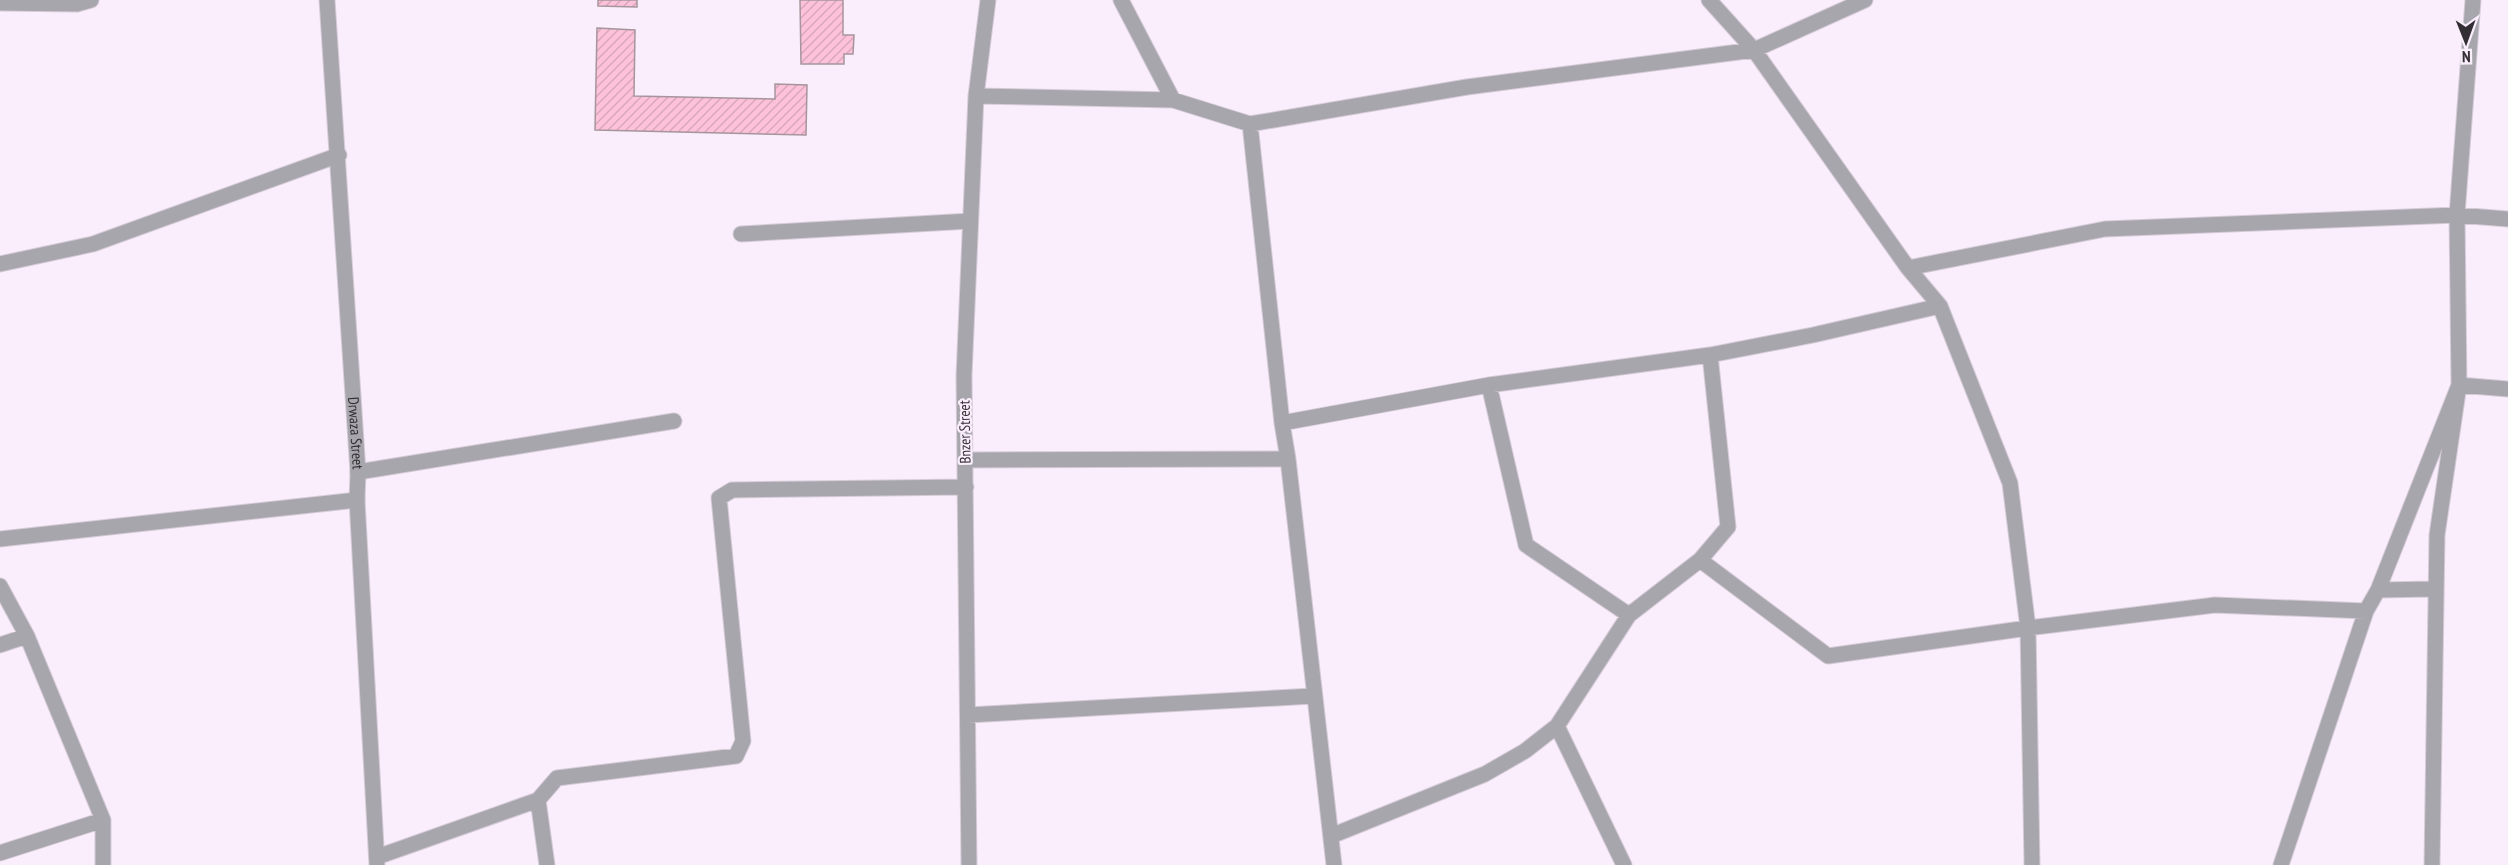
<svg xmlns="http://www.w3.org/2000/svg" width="2508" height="865" font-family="'PT Sans Narrow',sans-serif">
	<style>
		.building { fill: url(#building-hatch); stroke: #a6959c; stroke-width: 1.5 }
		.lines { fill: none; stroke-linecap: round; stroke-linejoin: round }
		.minor-casing { stroke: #d6cbd8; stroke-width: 17 }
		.tertiary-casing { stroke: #d6cbd8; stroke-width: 17 }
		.minor { stroke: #a7a6ad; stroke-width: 15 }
		.tertiary { stroke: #a7a6ad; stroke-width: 15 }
		.labels { text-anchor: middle; stroke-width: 4.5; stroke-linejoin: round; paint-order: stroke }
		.street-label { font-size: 15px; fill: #332e33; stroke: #faeefc }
	</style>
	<defs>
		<pattern id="building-hatch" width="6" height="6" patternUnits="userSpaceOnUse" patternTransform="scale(1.5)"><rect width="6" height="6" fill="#fdc2d9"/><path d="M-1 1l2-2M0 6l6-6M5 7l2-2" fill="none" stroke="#d9a7bb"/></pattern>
	</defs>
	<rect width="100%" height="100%" fill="#faeefc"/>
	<!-- building -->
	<path class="building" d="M598,0H637V7L598,6Z
		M800,0H843V35H854L853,54H844V64H801Z
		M597,28L635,30L634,96L775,99V84L807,85L806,135L595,130Z"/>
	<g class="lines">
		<!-- minor casing -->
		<g class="minor-casing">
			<path id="minor" d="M1121,0L1173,100
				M1709,0L1754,50L1908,268L1940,306L2010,483L2028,628L2032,865
				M0,3L77,4L91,0
				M976,96L1173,100L1250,124L1467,87L1754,50L1865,0
				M1250,124L1282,423L1288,459L1334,865
				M741,234L970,221
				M0,264L93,244L339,155
				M1908,268L2105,229L2457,215L2508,219
				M1489,385L1710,355L1813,335L1940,306
				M1282,423L1489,385L1526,545L1629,615
				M965,460L1288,459
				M358,472L674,421
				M0,539L357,500
				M1700,560L1828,656L2028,628L2215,605L2366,611
				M0,586L27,636L103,820V865
				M2378,590L2435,589
				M0,645L27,636
				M968,715L1313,696
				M1557,726L1624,865
				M538,800L547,865
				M1331,836L1485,774L1525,751L1557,726L1629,615L1700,560L1728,527L1710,355
				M0,853L103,820
				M377,857L538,800L557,778L736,756L743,741L719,498L732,490L966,487
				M969,865L964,376L976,96L988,0
				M2281,865L2366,611L2378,590L2459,385L2508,389
				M2432,865L2437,535L2459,385L2457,215L2473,0"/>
		</g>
		<!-- tertiary casing -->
		<g class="tertiary-casing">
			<g id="tertiary">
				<path id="s1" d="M327,0L358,472L357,500L377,865"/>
			</g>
		</g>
		<!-- minor -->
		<use href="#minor" class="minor"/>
		<!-- tertiary -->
		<use href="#tertiary" class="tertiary"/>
	</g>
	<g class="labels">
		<!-- street labels -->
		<g class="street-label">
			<text dy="5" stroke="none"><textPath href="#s1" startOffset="434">Drwaza Street</textPath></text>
			<text transform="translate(965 432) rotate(-91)" y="5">Bnzer Street</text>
		</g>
	</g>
	<!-- north arrow -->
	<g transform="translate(2466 42) rotate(179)" stroke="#faeefc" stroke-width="4.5" paint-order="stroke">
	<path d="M0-4.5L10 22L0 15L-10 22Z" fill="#332e33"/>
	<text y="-9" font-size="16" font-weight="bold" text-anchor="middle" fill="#332e33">N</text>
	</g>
</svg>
